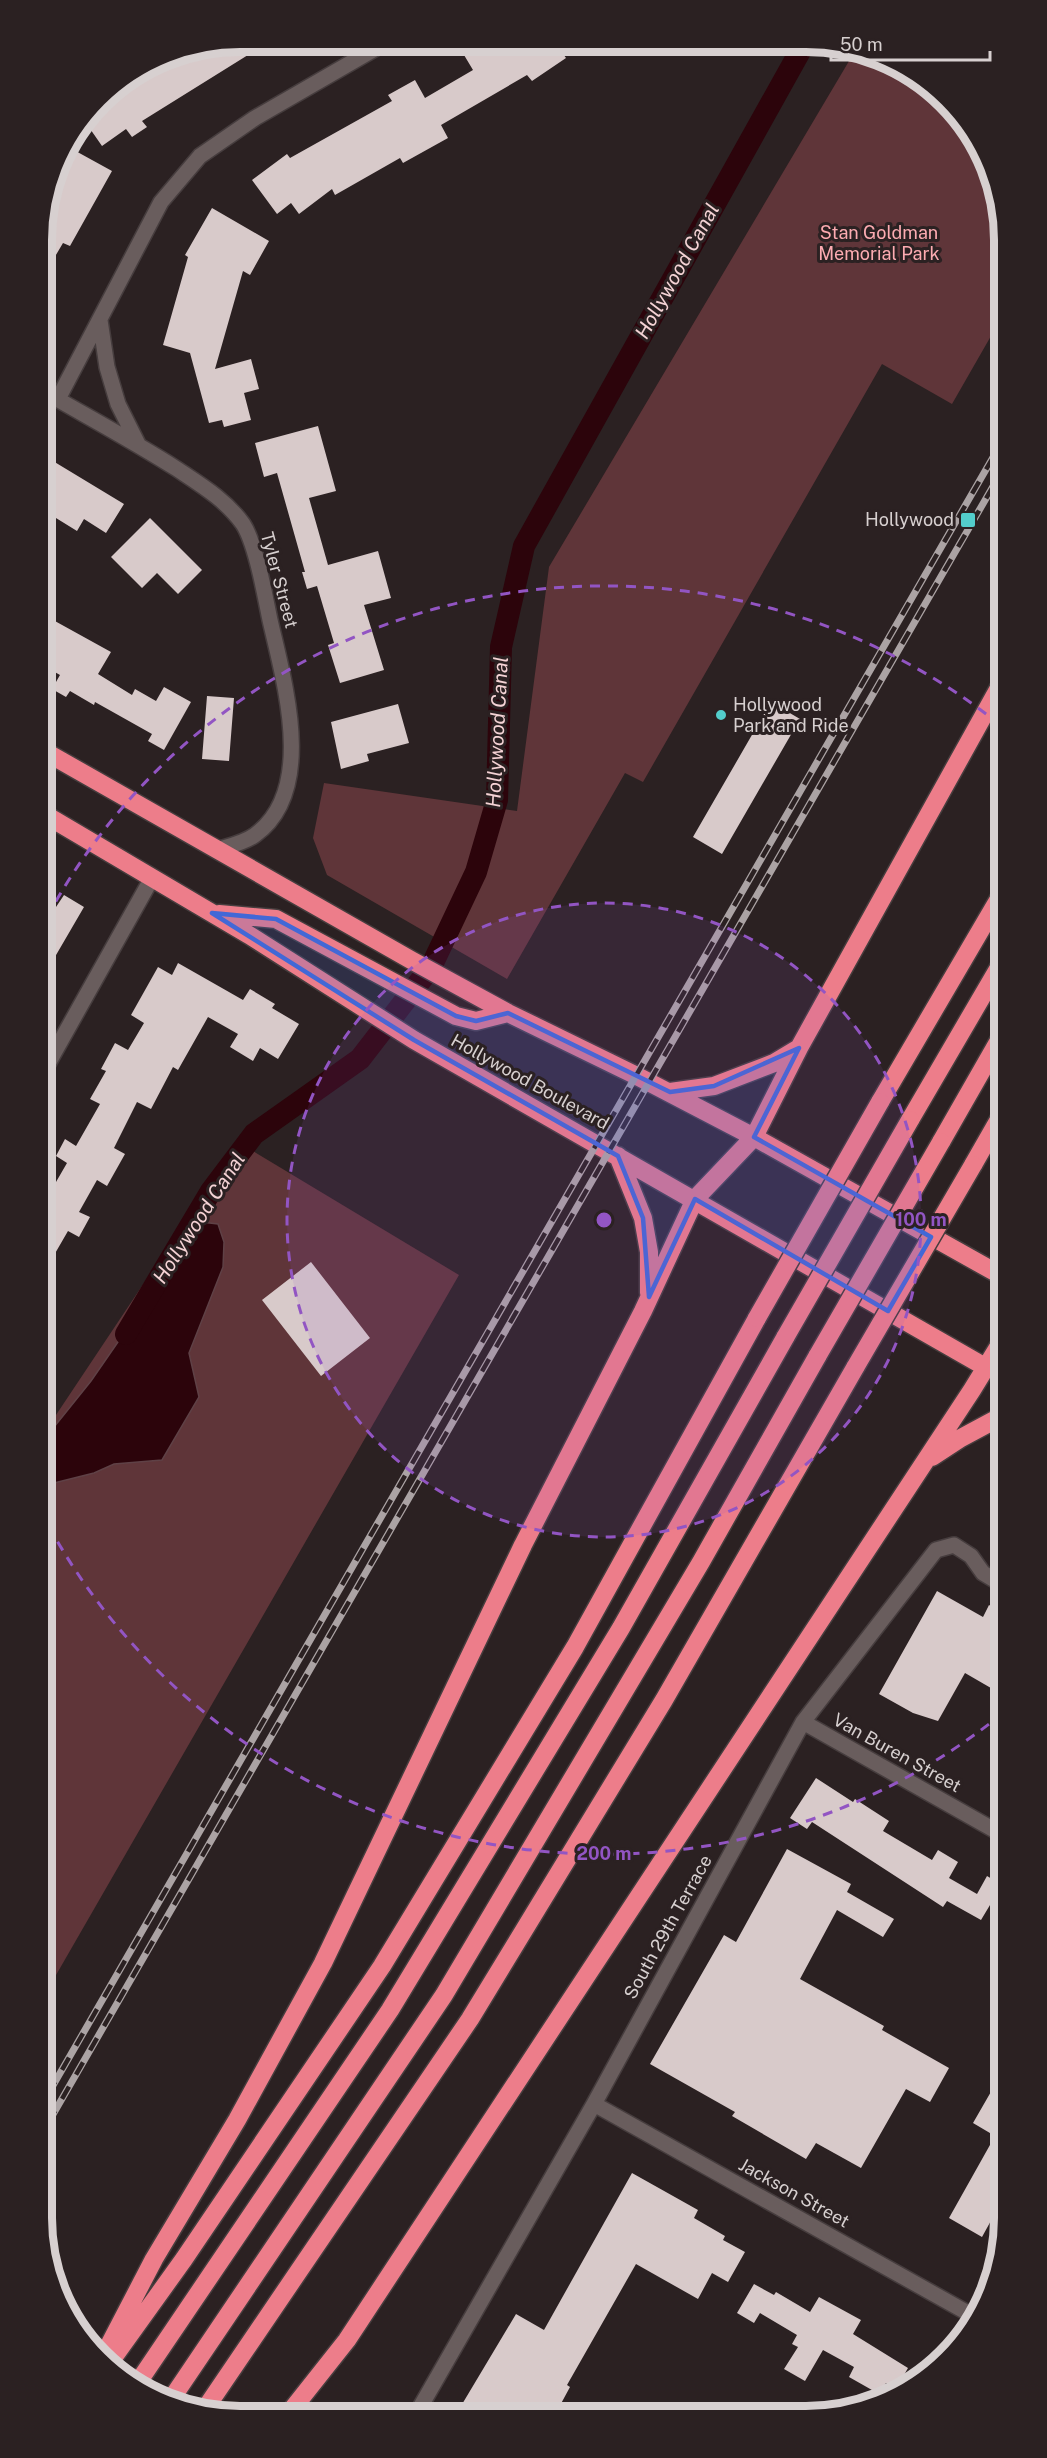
<svg xmlns="http://www.w3.org/2000/svg" width="1047" height="2458" font-family="'Public Sans',sans-serif">
	<style>
		.green { fill: #5f3539 }
		.water { fill: #2c040b; stroke: #5f4146; stroke-width: 1.5 }
		.lines { fill: none; stroke-linecap: round; stroke-linejoin: round }
		.canal { stroke: #2c040b; stroke-width: 22 }
		.building { fill: #d8caca }
		.minor-casing { stroke: #463d3e; stroke-width: 18 }
		.major-casing { stroke: #463d3e; stroke-width: 18 }
		.highway-casing { stroke: #463d3e; stroke-width: 21 }
		.minor { stroke: #695d5d; stroke-width: 15 }
		.major { stroke: #b87078; stroke-width: 15 }
		.highway { stroke: #ed7d8a; stroke-width: 18 }
		.rail-casing { stroke: #aba3a4; stroke-width: 7 }
		.rail { stroke: #2b2122; stroke-width: 4.5; stroke-dasharray: 14; stroke-linecap: butt }
		.highway-bridge-casing { stroke: #463d3e; stroke-width: 21; stroke-linecap: butt }
		.highway-bridge { stroke: #ed7d8a; stroke-width: 18 }
		.marked { fill: #4268d6; fill-opacity: 0.2; stroke: #4268d6; stroke-width: 4.5; stroke-linejoin: round }
		.ring { fill: none; stroke: #9255c3; stroke-width: 3; stroke-dasharray: 10 8 }
		.poi-dot { fill: #53cdcb; stroke: #2b2122; stroke-width: 2 }
		.labels { text-anchor: middle; stroke-width: 6; stroke-linejoin: round; paint-order: stroke }
		.park-label { font-size: 18px; fill: #fcabb1; stroke: #2b2122 }
		.poi-label { font-size: 18px; fill: #d7d0d0; stroke: #2b2122; text-anchor: end }
		.street-label { font-size: 18px; fill: #d7d0d0; stroke: #2b2122 }
		.water-label { font-size: 20px; font-style: italic; fill: #f5d3d5; stroke: #2b2122 }
		.rim { fill: none; stroke: #d7d0d0; stroke-width: 8 }
		.centre { fill: #9255c3; stroke: #2b2122; stroke-width: 3 }
		.ring-label { font-size: 18px; text-anchor: middle; font-weight: bold; fill: #9255c3; stroke: #2b2122; stroke-width: 6; stroke-linejoin: round; paint-order: stroke }
	</style>
	<rect width="100%" height="100%" fill="#2b2122"/>
	<!-- green -->
	<path class="green" d="M855,51L937,92L978,141L998,190L999,322L952,404L882,364L643,782L625,773L507,979L327,875L313,838L324,783L517,811L549,567Z
		M238,1142L459,1275L48,1989L46,1430Z"/>
	<!-- water -->
	<path class="water" d="M201,1222L218,1224L224,1242L223,1267L189,1353L199,1397L162,1460L114,1464L94,1473L46,1485V1437L91,1381Z"/>
	<g class="lines">
		<!-- canal -->
		<path class="canal" d="M126,1334L211,1191L254,1134L360,1059L431,967L476,872L497,800L501,647L524,546L803,46"/>
	</g>
	<!-- building -->
	<path class="building" d="M241,42H269L142,121L147,127L132,137L126,129L102,146L86,123L109,92L115,99L145,78L142,72L165,57Z
		M484,44H556L566,58L532,81L527,75L441,125L448,138L403,163L400,158L335,195L332,189L299,214L291,203L277,214L252,180L287,154L290,158L392,101L388,95L415,80L425,98L473,70L464,55Z
		M72,149L112,171L70,246L63,243L43,277L42,228L62,153L69,155Z
		M212,208L269,241L250,275L243,271L215,369L251,359L259,389L244,393L251,420L224,427L222,420L209,423L190,353L163,345L188,257L185,255Z
		M318,426L336,491L309,498L328,565L378,551L391,598L364,605L384,670L340,683L328,645L334,643L317,586L307,589L302,572H305L277,473L264,477L255,443Z
		M43,455L124,504L106,533L84,519L77,531L43,510Z
		M150,518L202,570L178,594L157,573L142,588L111,557Z
		M44,615L111,652L98,674L132,695L135,689L156,701L164,687L191,702L164,750L148,741L152,734L95,702L94,705L70,691L66,697L52,689L60,675L44,666Z
		M207,696L234,698L229,761L202,759Z
		M771,702L800,719L722,854L693,837Z
		M398,704L409,743L367,754L369,761L341,769L331,722Z
		M64,895L84,907L45,974V900L56,907Z
		M178,963L243,1000L250,989L275,1004L272,1008L299,1024L278,1059L260,1048L253,1061L230,1047L238,1034L208,1017L178,1070L173,1067L151,1109L137,1102L114,1148L125,1154L107,1186L97,1180L79,1212L90,1217L79,1237L68,1231L46,1269L45,1201L67,1163L56,1156L65,1139L76,1146L100,1104L90,1099L106,1071L101,1069L115,1043L128,1050L144,1023L131,1015L158,967L172,975Z
		M311,1262L370,1338L321,1376L262,1300Z
		M937,1591L983,1617L989,1605L1003,1613V1695L965,1673L938,1721L913,1713L879,1694Z
		M816,1778L853,1802L855,1799L889,1821L883,1831L932,1860L938,1850L958,1862L949,1878L977,1894L987,1876L1002,1885L981,1920L947,1901L943,1907L812,1822L807,1829L790,1818Z
		M787,1849L851,1884L847,1892L894,1919L883,1937L837,1910L800,1979L884,2026L882,2030L949,2068L930,2102L906,2089L861,2168L816,2143L806,2159L732,2116L735,2112L650,2064L724,1935L736,1942Z
		M992,2090L1004,2097V2197L982,2237L949,2218L995,2136L973,2123Z
		M632,2173L698,2210L694,2218L725,2236L723,2240L745,2252L728,2282L712,2273L698,2299L636,2264L567,2385L570,2387L557,2411H458L516,2314L544,2330Z
		M754,2284L774,2295L776,2292L810,2312L819,2297L861,2320L853,2334L908,2368L896,2389L886,2383L879,2394L849,2377L854,2367L823,2350L805,2381L784,2369L798,2347L792,2344L797,2335L760,2313L754,2323L737,2313Z"/>
	<g class="lines">
		<!-- minor casing -->
		<g class="minor-casing">
			<path id="minor" d="M100,320L107,367L118,404L138,444
				M43,391C88,417 133,441 177,469C201,485 226,500 243,524C256,544 265,596 270,620C284,682 317,790 255,835C244,843 229,846 216,850
				M58,399L161,202L200,156L255,118L385,43
				M45,1069L152,878
				M803,1722L1003,1835
				M594,2104L975,2317
				M418,2411L594,2104L803,1722L936,1550L954,1545L971,1556L983,1573L1003,1585"/>
		</g>
		<!-- major casing -->
		<g class="major-casing">
			<path id="major" d="M987,1368L1002,1376"/>
		</g>
		<!-- highway casing -->
		<g class="highway-casing">
			<path id="highway" d="M44,751L411,960L508,1013L637,1076L754,1137L1002,1276
				M44,814L249,935L414,1040L987,1368
				M219,914L276,919L456,1016L476,1021L508,1013
				M670,1092L714,1086L774,1063L799,1048
				M880,1102L1000,897
				M910,1120L1001,964
				M941,1142L1001,1037
				M618,1156L643,1218L649,1252V1293
				M973,1165L1001,1116
				M932,1457L961,1438L1002,1416
				M113,2358L184,2259L382,1966L575,1647L757,1318
				M102,2359L154,2259L237,2120L323,1963L523,1545L643,1311L695,1199L754,1137L799,1048L1000,686
				M137,2384L390,2010L621,1628L786,1336
				M170,2401L444,1995L701,1562L818,1355
				M203,2412L470,2019L664,1700L856,1366
				M290,2412L347,2340L972,1390L1002,1341"/>
		</g>
		<!-- minor -->
		<use href="#minor" class="minor"/>
		<!-- major -->
		<use href="#major" class="major"/>
		<!-- highway -->
		<use href="#highway" class="highway"/>
		<!-- rail casing -->
		<g class="rail-casing">
			<path id="rail" d="M48,2094L999,447
				M48,2123L999,476"/>
		</g>
		<!-- rail -->
		<use href="#rail" class="rail"/>
		<!-- highway-bridge casing -->
		<g class="highway-bridge-casing">
			<path id="highway-bridge" d="M757,1318L880,1102
				M786,1336L910,1120
				M818,1355L941,1142
				M856,1366L973,1165"/>
		</g>
		<!-- highway-bridge -->
		<use href="#highway-bridge" class="highway-bridge"/>
	</g>
	<!-- marked area -->
	<path class="marked" d="M212,913L276,919L456,1016L476,1021L508,1013L670,1092L714,1086L799,1048L754,1137L931,1237L888,1311L695,1199L649,1297L643,1218L618,1156L414,1040Z"/>
	<!-- distance rings -->
	<circle cx="604" cy="1220" r="317" fill="#9255c3" fill-opacity=".12"/>
	<g class="ring">
		<circle cx="604" cy="1220" r="317"/>
		<path d="M1003 1713A634 634 0 0 1 47 1523M47 917A634 634 0 0 1 999 724"/>
	</g>
	<!-- markers -->
	<g class="poi-dot">
		<rect x="960" y="512" width="16" height="16" rx="3"/>
		<circle cx="721" cy="715" r="6"/>
	</g>
	<g class="labels">
		<!-- park labels -->
		<g class="park-label">
			<text x="879" y="239">Stan Goldman<tspan x="879" dy="21">Memorial Park</tspan></text>
		</g>
		<!-- poi labels -->
		<g class="poi-label">
			<text x="954" y="526">Hollywood</text>
			<text x="733" y="711" text-anchor="start">Hollywood<tspan x="733" dy="21">Park and Ride</tspan></text>
		</g>
		<!-- street labels -->
		<g class="street-label">
			<text transform="translate(279 580) rotate(75)" y="6">Tyler Street</text>
			<text transform="translate(530 1082) rotate(29)" y="6">Hollywood Boulevard</text>
			<text transform="translate(897 1753) rotate(29)" y="6">Van Buren Street</text>
			<text transform="translate(668 1927) rotate(-61)" y="6">South 29th Terrace</text>
			<text transform="translate(794 2193) rotate(29)" y="6">Jackson Street</text>
		</g>
		<!-- water labels -->
		<g class="water-label">
			<text transform="translate(677 271) rotate(-61)" y="7">Hollywood Canal</text>
			<text transform="translate(497 732) rotate(-87)" y="7">Hollywood Canal</text>
			<text transform="translate(199 1218) rotate(-57)" y="7">Hollywood Canal</text>
		</g>
	</g>
	<!-- crop -->
	<path d="M0 0H1047V2458H0ZM240 52H806A188 188 0 0 1 994 240V2218A188 188 0 0 1 806 2406H240A188 188 0 0 1 52 2218V240A188 188 0 0 1 240 52Z" fill="#2b2122" fill-rule="evenodd"/>
	<path class="rim" d="M240 52H806A188 188 0 0 1 994 240V2218A188 188 0 0 1 806 2406H240A188 188 0 0 1 52 2218V240A188 188 0 0 1 240 52Z"/>
	<circle cx="604" cy="1220" r="9" class="centre"/>
	<g class="ring-label">
		<text x="921" y="1226">100 m</text>
		<text x="604" y="1860">200 m</text>
	</g>
	<!-- scale -->
	<path d="M831 51v9h159v-9" fill="none" stroke="#d7d0d0" stroke-width="3"/>
	<text x="840" y="51" font-size="18" fill="#d7d0d0" stroke="#2b2122" stroke-width="4.5" paint-order="stroke">50 m</text>
</svg>
